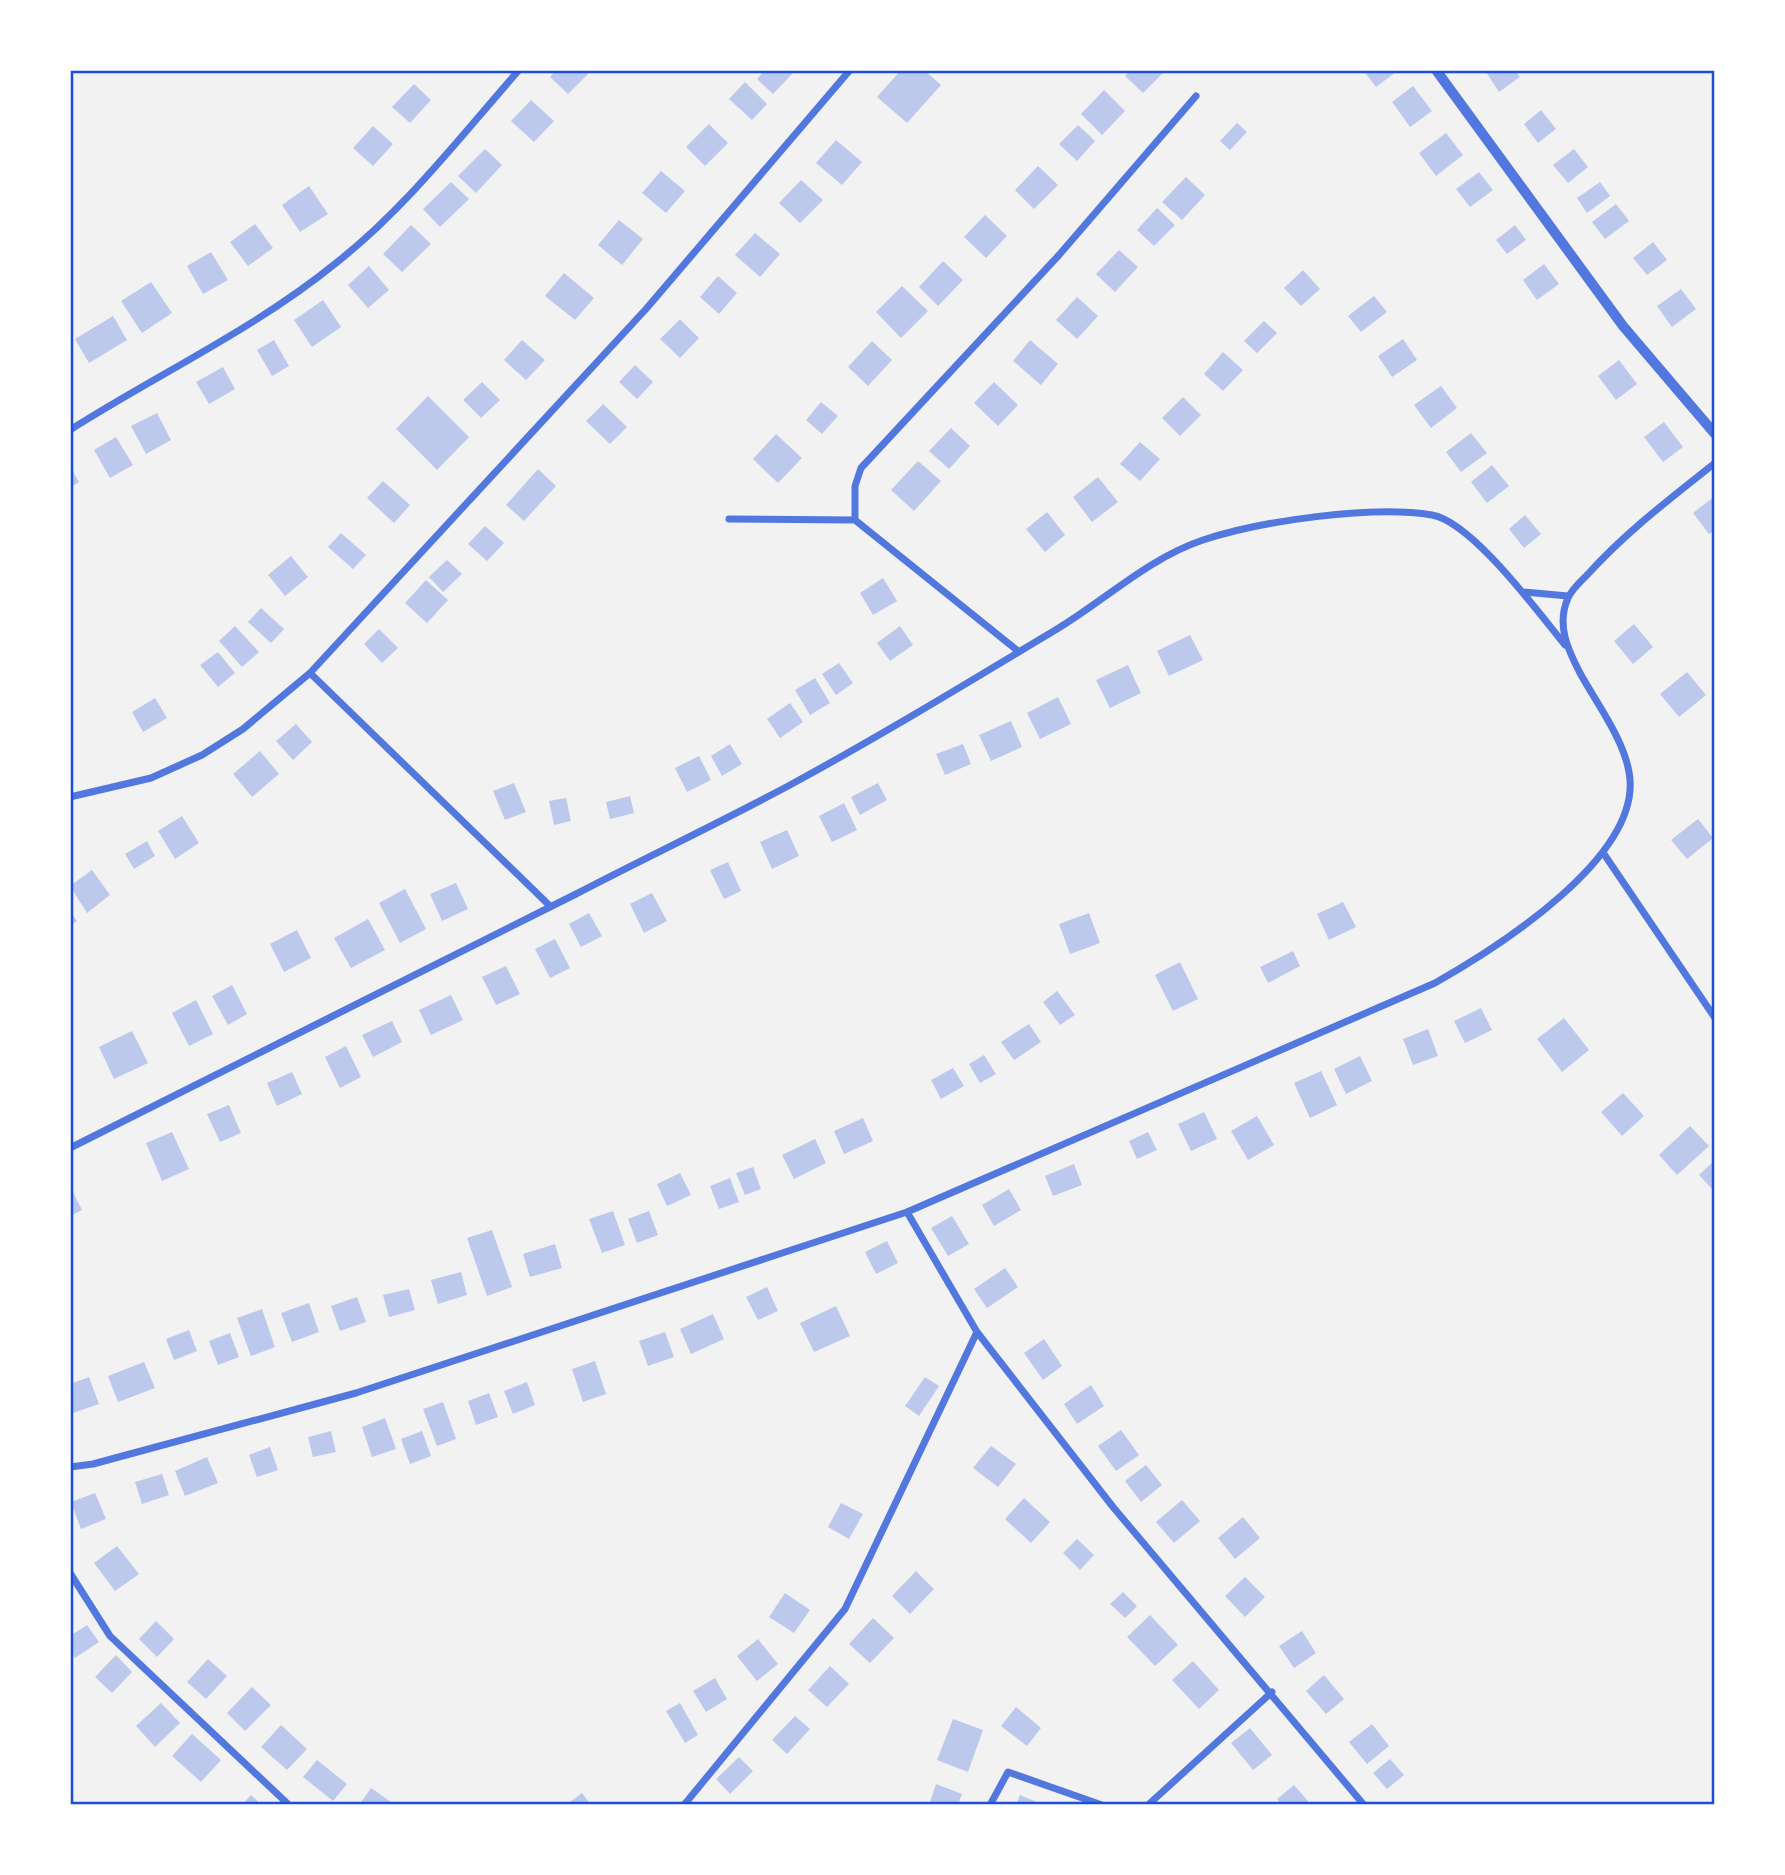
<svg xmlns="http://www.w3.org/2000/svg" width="1785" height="1875" font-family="'PT Sans Narrow',sans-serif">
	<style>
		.building { fill: #bdc9ec }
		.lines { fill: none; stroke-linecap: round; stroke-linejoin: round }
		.minor { stroke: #5277de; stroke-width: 7 }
		.tertiary { stroke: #5277de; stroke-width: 10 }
		.neatline { fill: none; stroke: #1d4ed8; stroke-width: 2.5 }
	</style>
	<rect width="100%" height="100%" fill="#f2f2f2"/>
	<!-- building -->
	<path class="building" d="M556,70H584L588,74L568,94L550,77Z
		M765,70H792L794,72L773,94L757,79Z
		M901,70H924L941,85L907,123L877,97Z
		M1131,70H1166L1143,93L1125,76Z
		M1363,70H1395L1396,72L1376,87Z
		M1490,70H1515L1520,77L1499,92L1486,72Z
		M745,82L767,104L752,120L729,99Z
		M414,84L431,100L410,123L392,107Z
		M1413,86L1432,111L1410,127L1392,102Z
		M1104,90L1125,111L1102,135L1081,114Z
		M531,100L554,121L534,142L511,121Z
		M1541,110L1556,129L1538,143L1524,124Z
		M1237,123L1247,132L1230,150L1220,141Z
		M709,124L728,143L705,166L686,147Z
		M1078,125L1095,141L1077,161L1059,144Z
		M373,126L393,144L373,166L353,148Z
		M1446,133L1463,155L1436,176L1419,153Z
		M836,140L862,162L842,185L816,163Z
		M485,149L502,165L476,193L458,176Z
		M1574,149L1588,167L1568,183L1553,165Z
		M1038,166L1058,185L1034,209L1015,190Z
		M661,171L685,191L666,213L642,193Z
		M1479,172L1493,190L1470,207L1456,189Z
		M1186,177L1205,195L1182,220L1162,202Z
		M801,180L823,200L800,223L779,203Z
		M451,182L469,199L440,227L423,209Z
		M1600,182L1610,196L1587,213L1577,198Z
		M309,186L328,214L300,232L282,205Z
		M1616,204L1629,221L1605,239L1592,222Z
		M1157,208L1175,225L1154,246L1137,230Z
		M985,215L1007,236L986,258L964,237Z
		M619,220L643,239L622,265L598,245Z
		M255,224L273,248L248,266L230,242Z
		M411,225L431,244L402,272L383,254Z
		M1515,225L1526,240L1507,254L1496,240Z
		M755,233L780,254L760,277L735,255Z
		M1653,242L1667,260L1647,275L1633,258Z
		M1119,250L1138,267L1115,292L1096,274Z
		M211,252L228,280L203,294L187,266Z
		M943,261L963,280L938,306L919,287Z
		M1544,264L1559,284L1537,300L1523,280Z
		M369,266L389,290L368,308L348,285Z
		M1303,270L1320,289L1301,306L1284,288Z
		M564,273L594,298L575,320L545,296Z
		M718,276L737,293L719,314L700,297Z
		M151,282L172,313L142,333L121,301Z
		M902,286L928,311L901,338L876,312Z
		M1681,289L1696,309L1672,327L1657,306Z
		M1374,296L1387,312L1361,332L1348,316Z
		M1077,297L1098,316L1077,339L1056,320Z
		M323,300L341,327L312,347L294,320Z
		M113,316L127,340L89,363L75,339Z
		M680,319L699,338L680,358L660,339Z
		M1264,321L1277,333L1257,353L1244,341Z
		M1403,339L1417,360L1392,377L1378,356Z
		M274,340L289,366L272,376L257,350Z
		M522,340L545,360L526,380L504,360Z
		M1030,340L1058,364L1041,385L1013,361Z
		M872,341L892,360L868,386L848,367Z
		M1223,352L1243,370L1223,391L1204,374Z
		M1619,360L1637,384L1616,400L1598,376Z
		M635,365L653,382L637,399L619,382Z
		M223,367L235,389L209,404L196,382Z
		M482,382L500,400L481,418L463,400Z
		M994,382L1018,405L998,426L974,403Z
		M1441,386L1457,408L1431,428L1414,405Z
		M428,396L469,437L437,470L396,429Z
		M1183,397L1201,415L1180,436L1162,418Z
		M821,402L838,416L822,434L806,420Z
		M603,404L627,427L610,444L586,421Z
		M157,413L171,440L146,454L131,426Z
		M1664,422L1683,447L1663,462L1644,437Z
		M951,428L970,446L949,469L929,451Z
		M1471,433L1487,453L1461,472L1446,452Z
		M776,434L802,458L778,483L753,459Z
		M116,437L133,465L110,478L94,450Z
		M1140,442L1160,459L1140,481L1120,464Z
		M918,461L941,481L914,511L891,490Z
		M1492,465L1509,486L1487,503L1471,482Z
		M70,466L79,482L70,488Z
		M538,469L556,486L524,521L506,505Z
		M1098,477L1118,502L1092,522L1073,497Z
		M383,481L410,505L394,523L367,498Z
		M1715,496V530L1709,534L1693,513Z
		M1047,512L1065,535L1045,552L1026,529Z
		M1525,515L1541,534L1524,548L1509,529Z
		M485,526L504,543L487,561L468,544Z
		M341,533L366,555L353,569L328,547Z
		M291,556L308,577L285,596L268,575Z
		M447,560L462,574L443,592L429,577Z
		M883,578L897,601L873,615L860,593Z
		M426,580L448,600L427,623L405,603Z
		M261,608L284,629L271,643L248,622Z
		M1634,624L1653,647L1633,664L1614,641Z
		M235,626L259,652L242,667L219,641Z
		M900,626L913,645L890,661L877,643Z
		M379,629L398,648L382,663L364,644Z
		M1190,635L1203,660L1169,676L1157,651Z
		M218,652L235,673L218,687L200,665Z
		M839,663L853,683L836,695L822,674Z
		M1128,665L1141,693L1110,708L1096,680Z
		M1687,672L1706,695L1679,717L1660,694Z
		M815,678L830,703L810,715L795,690Z
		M1058,697L1071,724L1040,739L1027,713Z
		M155,698L167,718L143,732L132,712Z
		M790,703L803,722L780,738L767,719Z
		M1011,721L1022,747L991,761L979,735Z
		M296,724L312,742L293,760L276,741Z
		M730,744L742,764L722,776L711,756Z
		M963,744L971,764L945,775L936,754Z
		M260,751L279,774L252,797L233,774Z
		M699,756L711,780L687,792L675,768Z
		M514,783L526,812L505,820L493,791Z
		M878,783L887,800L860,815L851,797Z
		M630,796L634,813L610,819L606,802Z
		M566,798L571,821L554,825L549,801Z
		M844,803L857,830L832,842L819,816Z
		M182,816L199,843L175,859L158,831Z
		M1698,819L1713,838L1687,859L1671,840Z
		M787,830L799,856L772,869L760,842Z
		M147,841L155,856L134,869L125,854Z
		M728,862L741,891L724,899L710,870Z
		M92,870L110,895L87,913L70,886Z
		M456,883L468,909L442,921L430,894Z
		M405,889L426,929L400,943L379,903Z
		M652,893L667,921L644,933L630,904Z
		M1343,902L1356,927L1329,940L1317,914Z
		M70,911L77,921L70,926Z
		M589,913L602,936L581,947L569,924Z
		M1089,913L1100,943L1070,954L1059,924Z
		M368,919L385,950L351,968L334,938Z
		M297,930L311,958L284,972L270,944Z
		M555,939L570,968L550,978L535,949Z
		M1293,951L1300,966L1268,983L1260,967Z
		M1180,962L1198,999L1173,1011L1155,975Z
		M506,966L520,994L496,1005L482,977Z
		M232,985L247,1014L228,1025L212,996Z
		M1057,991L1075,1015L1060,1025L1043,1002Z
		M451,995L463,1020L431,1035L419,1010Z
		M196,1000L213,1034L189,1046L172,1013Z
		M1481,1008L1492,1030L1465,1043L1454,1021Z
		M1564,1018L1589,1050L1562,1072L1537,1039Z
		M392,1021L402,1042L373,1057L362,1035Z
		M1029,1024L1041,1042L1014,1060L1001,1042Z
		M1428,1029L1438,1056L1413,1065L1403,1039Z
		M132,1031L148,1063L114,1079L99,1047Z
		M346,1046L361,1077L340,1088L325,1057Z
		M984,1055L996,1074L980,1083L969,1064Z
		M1360,1056L1372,1081L1346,1094L1334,1069Z
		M953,1068L964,1086L941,1099L931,1080Z
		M1321,1071L1337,1105L1310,1118L1294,1083Z
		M292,1072L302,1094L277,1106L267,1083Z
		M1623,1093L1644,1116L1622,1136L1601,1112Z
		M229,1105L241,1133L220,1142L207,1114Z
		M1204,1112L1217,1139L1191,1151L1178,1124Z
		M1257,1116L1274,1145L1248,1160L1231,1131Z
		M863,1118L873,1141L844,1154L834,1131Z
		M1690,1126L1709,1146L1677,1175L1659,1155Z
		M172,1132L189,1169L162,1181L146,1143Z
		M1148,1132L1157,1150L1137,1159L1129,1141Z
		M815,1139L826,1163L794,1179L782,1155Z
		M1715,1160V1187L1712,1189L1699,1175Z
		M1074,1164L1082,1185L1053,1196L1045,1176Z
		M753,1167L761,1189L745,1195L736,1173Z
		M680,1173L691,1195L667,1206L657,1184Z
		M730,1178L739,1202L719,1209L710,1186Z
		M70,1186L82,1210L70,1216Z
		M1009,1189L1021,1210L994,1226L982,1205Z
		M613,1211L625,1245L602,1253L589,1219Z
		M649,1211L658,1235L637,1243L628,1219Z
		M952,1216L969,1244L948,1256L931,1228Z
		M492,1230L512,1287L487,1296L467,1238Z
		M887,1241L898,1263L876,1274L865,1252Z
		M555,1244L562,1268L530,1277L523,1254Z
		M1005,1268L1018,1287L987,1308L974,1289Z
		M461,1272L467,1295L438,1304L431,1280Z
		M767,1287L778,1311L758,1320L746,1297Z
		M409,1289L415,1310L389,1317L383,1295Z
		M357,1297L366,1322L340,1331L331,1306Z
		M309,1303L319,1332L292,1342L281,1313Z
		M836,1306L850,1336L814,1352L800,1323Z
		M262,1309L275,1347L251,1356L237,1318Z
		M713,1314L724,1339L691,1354L680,1329Z
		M189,1330L197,1351L174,1360L166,1339Z
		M665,1332L674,1357L648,1366L639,1341Z
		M230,1333L239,1357L218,1365L209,1341Z
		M1044,1339L1062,1366L1043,1380L1024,1353Z
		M595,1361L606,1394L583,1402L572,1369Z
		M144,1362L155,1388L118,1402L108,1376Z
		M89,1377L99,1404L73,1413L70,1384Z
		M925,1377L939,1386L919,1416L905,1406Z
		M527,1382L535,1405L513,1414L504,1391Z
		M1091,1385L1104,1406L1077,1424L1064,1404Z
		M489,1393L498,1417L476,1425L468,1401Z
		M443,1402L456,1439L437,1446L423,1409Z
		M385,1418L396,1449L372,1457L362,1427Z
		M1121,1430L1139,1455L1116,1471L1098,1446Z
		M331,1431L336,1452L313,1457L308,1437Z
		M422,1431L431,1456L410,1464L401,1439Z
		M991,1446L1016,1464L998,1487L973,1468Z
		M270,1447L278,1470L257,1477L249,1455Z
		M207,1457L218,1483L185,1496L175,1471Z
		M1146,1465L1162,1485L1141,1502L1125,1481Z
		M162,1474L169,1495L142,1504L135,1482Z
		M95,1493L106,1519L81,1529L71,1502Z
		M1024,1498L1050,1522L1031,1543L1005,1519Z
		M1182,1500L1200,1521L1174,1543L1156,1522Z
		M841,1503L863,1514L849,1539L828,1527Z
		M1243,1517L1260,1538L1235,1559L1218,1538Z
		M1077,1539L1094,1555L1080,1570L1063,1553Z
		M117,1546L139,1574L115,1591L94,1563Z
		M916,1571L934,1589L910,1614L892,1596Z
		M1245,1577L1265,1597L1245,1617L1225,1596Z
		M1123,1592L1137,1606L1125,1618L1110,1604Z
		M785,1593L810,1610L794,1633L769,1617Z
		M1150,1615L1178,1645L1155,1666L1127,1637Z
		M873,1618L894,1638L870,1663L849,1644Z
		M156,1621L174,1639L157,1657L139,1639Z
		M87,1625L99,1642L75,1658L70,1651V1636Z
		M1302,1631L1316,1653L1294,1668L1279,1646Z
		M758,1639L778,1664L757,1681L737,1656Z
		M116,1655L132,1672L112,1693L95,1677Z
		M208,1659L227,1676L206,1699L187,1682Z
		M1193,1661L1219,1690L1199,1709L1172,1680Z
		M830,1666L849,1684L827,1707L808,1690Z
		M1324,1675L1344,1699L1326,1714L1306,1691Z
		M715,1678L727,1699L706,1712L693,1691Z
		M252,1687L271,1705L245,1731L227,1713Z
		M161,1703L180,1723L155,1747L136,1726Z
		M680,1703L698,1735L685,1743L666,1711Z
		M1016,1707L1041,1728L1027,1746L1001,1726Z
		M795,1716L810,1729L787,1754L772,1740Z
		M953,1719L983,1730L968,1772L937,1760Z
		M1372,1724L1389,1746L1367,1764L1349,1742Z
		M281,1725L307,1749L287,1770L261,1747Z
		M1250,1728L1272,1755L1253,1770L1231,1743Z
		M192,1734L221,1760L201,1782L172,1756Z
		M739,1757L753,1771L730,1794L716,1779Z
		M1390,1759L1404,1775L1387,1789L1373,1773Z
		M317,1760L347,1784L333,1801L303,1777Z
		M936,1784L962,1794L958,1805H929Z
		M1294,1785L1308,1801L1303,1805H1282L1277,1799Z
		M371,1788L391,1802L389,1805H359Z
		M582,1793L591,1805H566Z
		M251,1795L262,1805H242Z
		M1020,1795L1044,1805H1016Z"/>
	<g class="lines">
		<!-- minor -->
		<path class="minor" d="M70,430C158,374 255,329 336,263C406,208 461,136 519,70
			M729,519L855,520L1018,651
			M855,520V486L861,468L1059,255L1196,96
			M1523,592L1568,596
			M310,673L550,906
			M70,797L151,778L202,755L243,729L310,673L646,309L850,70
			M1604,854L1715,1018
			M70,1148C239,1063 407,979 576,894C647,857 719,823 790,785C880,736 969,682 1057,629C1105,600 1149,558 1203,540C1260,521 1372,505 1432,515C1472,522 1538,612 1565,645
			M907,1212L977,1332L1113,1507L1364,1805
			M70,1467L93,1464L356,1393L907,1212L1435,983C1497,948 1645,855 1629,772C1623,738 1597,704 1580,673C1568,650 1556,625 1568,598C1572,589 1581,581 1588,574C1626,532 1671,498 1715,463
			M70,1573L110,1636L289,1805
			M684,1805L845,1609L977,1332
			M990,1805L1008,1772L1102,1805
			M1148,1805L1272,1692"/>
		<!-- tertiary -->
		<path class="tertiary" d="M1436,70L1623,326L1715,434"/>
	</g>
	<!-- border -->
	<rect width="1785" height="1875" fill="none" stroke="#ffffff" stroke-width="144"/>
	<rect x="72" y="72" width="1641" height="1731" class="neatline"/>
</svg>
